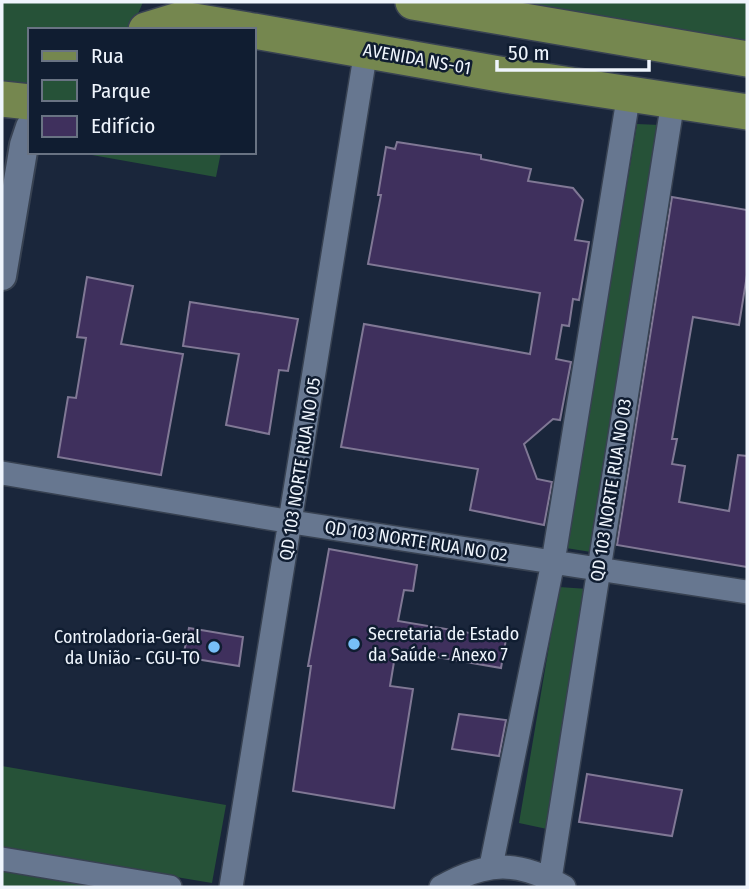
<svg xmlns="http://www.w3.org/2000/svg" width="749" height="889" font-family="'Fira Sans Condensed',sans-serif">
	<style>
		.green { fill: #265238 }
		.building { fill: #3f305d; stroke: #807895; stroke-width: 2 }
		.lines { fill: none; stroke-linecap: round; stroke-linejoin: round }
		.minor-casing { stroke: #384252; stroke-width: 26 }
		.tertiary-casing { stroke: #384252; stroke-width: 32 }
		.primary-casing { stroke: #384252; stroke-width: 38 }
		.minor { stroke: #677790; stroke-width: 23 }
		.tertiary { stroke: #677790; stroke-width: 28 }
		.primary { stroke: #75874f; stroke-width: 35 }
		.poi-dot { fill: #77bff7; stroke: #101d31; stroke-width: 2.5 }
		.labels { text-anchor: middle; stroke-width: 5; stroke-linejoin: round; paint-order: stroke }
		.street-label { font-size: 18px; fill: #eff5fd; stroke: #101d31 }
		.poi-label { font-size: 18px; fill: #eff5fd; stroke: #101d31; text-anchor: start }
	</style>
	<rect width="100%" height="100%" fill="#1a263b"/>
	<!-- green -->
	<path class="green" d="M2,2H143L131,30H30V89L2,85Z
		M454,2H747V51Z
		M637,124L660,125L591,552L566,548Z
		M75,152H221L216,177Z
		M559,587L588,589L547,829L519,823Z
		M2,766L226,805L212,883L2,848Z
		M2,871L104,887H2Z"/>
	<!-- building -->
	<path class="building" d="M397,142L481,155V159L531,169L528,181L573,188L583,200L575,240L589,242L579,300L573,299L569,326L562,325L556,359L571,362L560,420L553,419L524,444L537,479L552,482L544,525L470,510L478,469L341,447L364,324L530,354L540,293L368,264L381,195H378L386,147L395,149Z
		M672,197L747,210V275L739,325L693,317L672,439H677L672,464L685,466L679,502L729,511L738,455L747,456V567L617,545Z
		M87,277L133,286L121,344L183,354L161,475L58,457L68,397L76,398L86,338L77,337Z
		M190,302L298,319L288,371L279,370L269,434L226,425L239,354L183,346Z
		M329,549L417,565L413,591L404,590L398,621L506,639L501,668L396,650L390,686L413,689L394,808L293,791L311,666H308Z
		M189,628L243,637L239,666L183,657Z
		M459,714L506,720L499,756L452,749Z
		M587,774L682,790L672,836L579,822Z"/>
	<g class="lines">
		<!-- minor casing -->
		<g class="minor-casing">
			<path id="minor" d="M2,473L292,522L747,592
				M2,859L170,887
				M491,866L553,562L629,93
				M550,879L673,101
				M231,887L366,50
				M441,887C487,861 518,860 564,887"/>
		</g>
		<!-- tertiary casing -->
		<g class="tertiary-casing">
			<path id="tertiary" d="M2,276L24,145L30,127"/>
		</g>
		<!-- primary casing -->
		<g class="primary-casing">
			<path id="primary" d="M413,2L747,59
				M146,30L182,19L248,30
				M254,31L505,75L747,112
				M2,99L30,102"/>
		</g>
		<!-- minor -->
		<use href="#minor" class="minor"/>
		<!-- tertiary -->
		<use href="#tertiary" class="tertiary"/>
		<!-- primary -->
		<use href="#primary" class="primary"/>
	</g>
	<!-- markers -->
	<g class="poi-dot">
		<circle cx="354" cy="644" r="7"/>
		<circle cx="214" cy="647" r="7"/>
	</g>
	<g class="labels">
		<!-- street labels -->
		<g class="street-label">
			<text transform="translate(417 59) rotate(10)" y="6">AVENIDA NS-01</text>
			<text transform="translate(300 469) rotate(-81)" y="6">QD 103 NORTE RUA NO 05</text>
			<text transform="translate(611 490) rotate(-81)" y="6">QD 103 NORTE RUA NO 03</text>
			<text transform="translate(416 541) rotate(9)" y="6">QD 103 NORTE RUA NO 02</text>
		</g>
		<!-- poi labels -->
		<g class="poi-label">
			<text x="368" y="640">Secretaria de Estado<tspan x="368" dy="21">da Saúde - Anexo 7</tspan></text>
			<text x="200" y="643" text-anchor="end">Controladoria-Geral<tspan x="200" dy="21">da União - CGU-TO</tspan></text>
		</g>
	</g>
	<!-- border -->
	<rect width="749" height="889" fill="none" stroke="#eff5fd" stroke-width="7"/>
	<!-- legend -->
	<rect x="28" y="28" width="228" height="126" fill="#101d31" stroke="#697383" stroke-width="2"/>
	<rect x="42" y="51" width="35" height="10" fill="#75874f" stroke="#697383" stroke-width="2"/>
	<text x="91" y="63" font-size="21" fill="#eff5fd">Rua</text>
	<rect x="42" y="80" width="35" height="21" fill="#265238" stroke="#697383" stroke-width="2"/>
	<text x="91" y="98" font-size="21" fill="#eff5fd">Parque</text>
	<rect x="42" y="116" width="35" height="21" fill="#3f305d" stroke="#697383" stroke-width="2"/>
	<text x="91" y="133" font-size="21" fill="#eff5fd">Edifício</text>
	<!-- scale -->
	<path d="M497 60v10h152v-10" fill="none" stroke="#eff5fd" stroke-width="3.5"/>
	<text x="508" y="60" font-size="21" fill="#eff5fd" stroke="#101d31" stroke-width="5" paint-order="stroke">50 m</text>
</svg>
